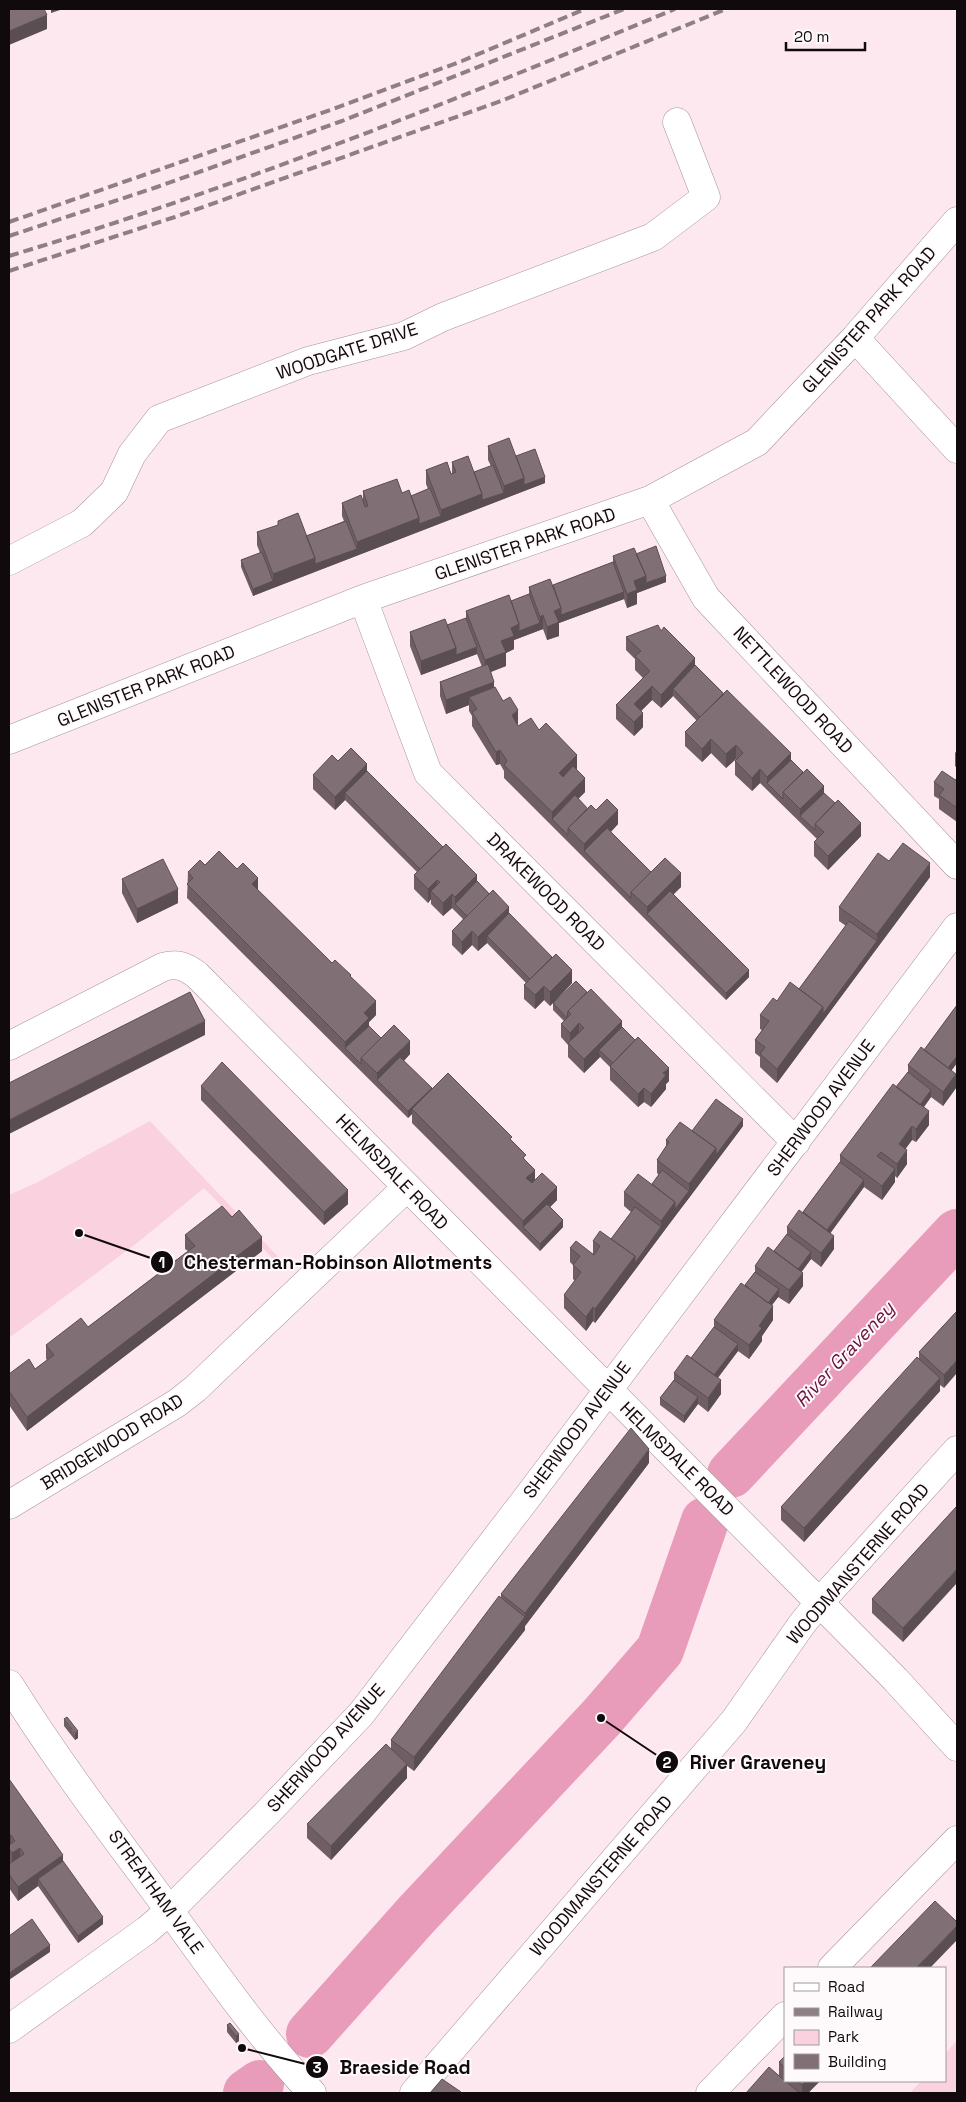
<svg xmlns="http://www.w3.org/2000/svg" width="966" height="2102" font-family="'Space Grotesk',sans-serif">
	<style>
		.green { fill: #f9d1df }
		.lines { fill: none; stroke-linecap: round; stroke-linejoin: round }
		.river { stroke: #e89cba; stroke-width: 48 }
		.minor-casing { stroke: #a69399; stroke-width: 29 }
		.secondary-casing { stroke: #a69399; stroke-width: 29 }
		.minor { stroke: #fff; stroke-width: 28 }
		.secondary { stroke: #fff; stroke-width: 28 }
		.rail { stroke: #8d7f84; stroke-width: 4; stroke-dasharray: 10 5; stroke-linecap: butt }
		.wall { fill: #6f5f65 }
		.shaded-wall { fill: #5a4e53 }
		.building { fill: #816f76; stroke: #5a4e53 }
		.labels { text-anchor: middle; stroke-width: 4; stroke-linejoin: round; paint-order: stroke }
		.street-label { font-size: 18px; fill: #110a0d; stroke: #fefafc }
		.water-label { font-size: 19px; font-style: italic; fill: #6a1340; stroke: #fefafc }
		.leader { fill: none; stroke: #110a0d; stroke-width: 2 }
		.callout-dot { fill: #110a0d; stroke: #fefafc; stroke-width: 2 }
		.mark-label { font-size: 15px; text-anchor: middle; font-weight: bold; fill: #fff }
		.callout-label { font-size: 19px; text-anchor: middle; font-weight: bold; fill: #110a0d; stroke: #fefafc; stroke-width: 4; stroke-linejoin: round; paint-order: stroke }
	</style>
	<rect width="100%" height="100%" fill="#fde8ef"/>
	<!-- green -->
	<path class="green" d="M150,1121L285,1264L281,1267L204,1188L137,1243L9,1338V1195L36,1183Z
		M957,2040V2093H910L921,2081H945V2054Z"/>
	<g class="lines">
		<!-- river -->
		<path class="river" d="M731,1474L957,1233
			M310,2034L417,1914L601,1718L660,1650L705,1521
			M247,2093L260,2084"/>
		<!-- minor casing -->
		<g class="minor-casing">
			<path id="minor" d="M855,338L957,449
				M650,500L706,598L957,865
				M9,561L82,523L114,492L132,454L159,419L308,361L404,336L443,317L653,237L706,197L677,122
				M363,599L428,773L796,1142
				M9,740L363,599L650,500L757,442L855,338L957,221
				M9,1046L163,967C177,963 185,966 197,975L808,1591L895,1679L957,1747
				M9,1505L177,1403L195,1389L407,1187
				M832,1968L957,1840
				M9,2029L147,1930L169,1911L268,1812L361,1714L526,1499L957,927
				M414,2093L734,1721L802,1624L819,1603L957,1450
				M710,2093L785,2016"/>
		</g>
		<!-- secondary casing -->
		<g class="secondary-casing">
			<path id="secondary" d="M9,1684C57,1761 112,1833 166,1906C213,1970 258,2035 312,2093"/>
		</g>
		<!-- minor -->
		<use href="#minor" class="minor"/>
		<!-- secondary -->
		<use href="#secondary" class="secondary"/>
		<!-- rail -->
		<path class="rail" d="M9,222L333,109L462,61L585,9
			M9,236L157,187L342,121L624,9
			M9,256C236,188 456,100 675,9
			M9,271L175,217L501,101L726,9"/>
	</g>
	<!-- wall -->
	<path class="wall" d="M488,446L516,456L545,483L253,596L241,567V560L260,553L257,545V532L306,536L344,521L342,516V503L363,500V491L402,493L411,496L428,489L426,484V470L451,474H452V462L474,472L491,466L488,460Z
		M636,554L666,582L637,593V604L627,608L624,599L559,623V636L547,640L543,629L514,640V649L506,653V666L491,672L494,687L518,724H517L518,726L539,730L577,769L576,770L585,792L578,799L588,809L596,810L618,824L611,832L651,872L681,887L673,894L749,977L726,1000L504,778V771L500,764L496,765L472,726V716L469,711V705L446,714L440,696V682L482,667L477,654L421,675L410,646V632L447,625L466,618V611L511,601L529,594V587L553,585L613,562V556Z
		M661,631L824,793L861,836L828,870L814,856V842L817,839L760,783L752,791L735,775V761L736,760V759L726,768L711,753L702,762L685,746V732L697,721L673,696L661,708L652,700L641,711L643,727L634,736L616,719V705L643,678L635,670V659L626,650V637Z
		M957,750V768L955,766V753Z
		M338,761L367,771L509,913L572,983L550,1006L544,1000L535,1009L524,999V985L526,983L487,943L478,951L472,945L462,955L452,945V931L463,919L452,908L443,916L431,904V899L428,903L414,889V875L417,872L345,800L335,810L313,789V775Z
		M957,777V822L939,809V799L934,796V782L955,780Z
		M889,861L930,877L777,1083L760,1067V1057L755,1053V1040L762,1030L760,1029V1015L777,1001L799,989L846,926L839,921V907Z
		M205,865L258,890L332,963L351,978L376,1015L369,1022V1026L381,1038L410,1054L404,1061L432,1089L512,1141L526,1161L535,1181L557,1200L550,1207L563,1227L540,1251L412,1123V1114L408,1118L187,898L188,872Z
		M122,879L178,903L137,923L122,893Z
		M553,1003L622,1027L669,1081L666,1084V1089L651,1107L644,1102L638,1107L610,1080V1067L600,1057L584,1073L568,1057V1045L561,1037V1024L564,1021L553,1010Z
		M957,1005V1063L951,1071L956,1088L943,1106L931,1097L924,1107L929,1125L916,1142L912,1140L905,1149L907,1164L897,1178L895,1176V1182L882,1200L864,1187L830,1233L834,1249L821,1267L811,1259L801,1272L803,1286L789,1304L778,1297L772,1305L773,1320L762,1336V1341L749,1359L738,1351L718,1378L721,1394L708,1412L698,1404L684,1423L660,1405V1398L674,1380V1373L691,1358L714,1327V1320L745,1285L755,1272V1266L774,1251L787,1234V1227L803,1212L840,1162V1155L908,1072V1065L924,1050Z
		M201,1086L348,1204L324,1225L201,1100Z
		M743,1126L595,1323L593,1321L586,1331L564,1308V1295L575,1281L573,1279V1265L570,1262V1248L593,1254V1241L611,1239L631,1212L624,1206V1192L652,1184L659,1175L657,1173V1160L666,1146V1140L692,1131Z
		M185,1235L262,1251L27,1431L9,1405V1374L35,1369L47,1360L46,1359V1345L88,1327L188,1251L185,1249Z
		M957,1311L944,1388L940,1385V1391L804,1542L781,1520V1507L919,1359V1352Z
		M649,1463L525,1626V1630L414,1771L407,1766V1778L331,1860L307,1838V1824L391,1748V1740L501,1598V1594Z
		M957,1506L903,1642L872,1613V1599Z
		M64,1719L78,1738L75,1740L64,1726Z
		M9,1779L103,1924L78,1943L38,1886L18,1901L9,1888V1864H10L9,1863Z
		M230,2023L239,2041L236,2043L227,2032V2025Z
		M785,2056V2081H820L808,2093H746L779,2075V2062Z"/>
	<!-- shaded-wall -->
	<path class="shaded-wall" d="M51,9H63L51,13Z
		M47,15V29L9,45V31Z
		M545,477V483L273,588V574L315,558L357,549V542L419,518L441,516V510L482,494L504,493V486L524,478Z
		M646,576H666V582L637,593V604L627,608V594L634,581Z
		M273,581V588L253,596V589Z
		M624,592V599L559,623V636L547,640V627L554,611Z
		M543,615V629L514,640V649L506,653V666L485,674V660L511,628L519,624L540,623V617Z
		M477,647V654L421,675V661L456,648Z
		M695,658V672L673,689V696L661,708V695Z
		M494,682V696L469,697V705L446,714V700Z
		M652,686V700L634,718V704Z
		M518,710V724L512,729V715Z
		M643,713V727L634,736V722Z
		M711,739V753L702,762V749Z
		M736,745V759L726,768V754Z
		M500,750V764L496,765V752Z
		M791,753V767L767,783V777Z
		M577,755V769L559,787V773Z
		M367,764V778L345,793V800L335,810V797Z
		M760,769V783L752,791V778Z
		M585,778V792L555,822L552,819V812Z
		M824,786V800L800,816V809Z
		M618,810V824L588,855L584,851V844Z
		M861,823V836L828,870V856Z
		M930,863V877L877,948V934Z
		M681,873V887L650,918L647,914V907Z
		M477,875V888L455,904V897Z
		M258,878V892L252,884Z
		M437,880V893L431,891V899L428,903V889Z
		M178,889V903L137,923V909Z
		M452,894V908L443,916V903Z
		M509,907V920L487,936V943L478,951V937Z
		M472,931V945L462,955V942Z
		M877,941V948L823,1021V1014Z
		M572,970V983L550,1006V992Z
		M749,970V977L726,1000V993Z
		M544,986V1000L535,1009V995Z
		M376,1001V1015L369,1022V1032L345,1048V1055V1042L364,1013Z
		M823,1007V1021L777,1083V1069Z
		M205,1021V1035L9,1134V1120Z
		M622,1021V1034L599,1050L600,1057L584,1073V1059Z
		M579,1023V1037L570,1046V1033Z
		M410,1041V1054L381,1084L377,1080V1073Z
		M957,1056V1063L945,1079V1072Z
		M669,1068V1081L666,1084V1089L651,1107V1094L663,1073Z
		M956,1074V1088L943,1106V1092Z
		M432,1088V1095L412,1109V1114L408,1118V1111Z
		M644,1088V1102L638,1107V1094Z
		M931,1090V1097L917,1116V1109Z
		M929,1111V1125L916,1142V1129Z
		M743,1119V1126L689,1198V1184L716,1148Z
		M912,1126V1140L899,1158V1144Z
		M907,1150V1164L897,1178V1164Z
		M895,1169V1182L882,1200V1186Z
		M535,1170V1184L526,1191V1178Z
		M864,1180V1187L824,1242V1235Z
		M557,1187V1200L526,1231L523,1227V1234V1221Z
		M348,1190V1204L324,1225V1212Z
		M689,1191V1198L675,1216V1209Z
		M675,1202V1216L635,1270V1263L661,1227V1221Z
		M563,1220V1227L540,1251V1244Z
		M834,1236V1249L821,1267V1253Z
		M262,1237V1251L27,1431V1417Z
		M811,1252V1259L798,1277V1270Z
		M635,1256V1270L595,1323V1309Z
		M803,1273V1286L789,1304V1290Z
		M779,1289V1296L765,1314V1307Z
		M773,1306V1320L762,1336V1341L749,1359V1345L759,1326Z
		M593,1307V1321L586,1331V1317Z
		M738,1344V1351L711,1386V1379Z
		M957,1360V1373L944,1388V1375Z
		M940,1378V1391L804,1542V1528Z
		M721,1380V1394L708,1412V1398Z
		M698,1397V1404L684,1423V1416Z
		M649,1449V1463L525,1626V1613Z
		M957,1569V1583L903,1642V1628Z
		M525,1617V1630L414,1771V1757Z
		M78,1731V1738L75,1740V1733Z
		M407,1764V1778L331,1860V1846Z
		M11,1835V1848L9,1849V1836Z
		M20,1848V1862L12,1867V1853Z
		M63,1855V1868L38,1879V1886L18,1901V1887Z
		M103,1917V1924L78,1943V1936Z
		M957,1926V1940L930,1968H916Z
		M50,1945V1952L9,1980V1973Z
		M239,2034V2041L236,2043V2036Z
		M806,2081H820L808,2093H802V2085Z"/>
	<!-- building -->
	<path class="building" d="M9,9H44L47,15L9,31Z
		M509,438L524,478L504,486L488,446Z
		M535,449L545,477L524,485V478L516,456Z
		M468,456L482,494L441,510L426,470L447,462L451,474L456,472L452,462Z
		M493,465L504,493L482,500V494L474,472Z
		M397,479L402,493L409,490L419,518L357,542L342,503L361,495L365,507L368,506L363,491Z
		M430,488L441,516L419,524V518L411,496Z
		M298,513L315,558L273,574L257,532L278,525V521Z
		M346,521L357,549L315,564V558L306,536Z
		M656,546L666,576L646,583V576L636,554Z
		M634,548L646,576L634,581L637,590L627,594L613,556Z
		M262,552L273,581L253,589L241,560Z
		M613,562L624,592L561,615V608L553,585Z
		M550,579L561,608L554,611L559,622L547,627L543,615L540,617L529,587Z
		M529,594L540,623L519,631V624L511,601Z
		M509,595L519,624L511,628L514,636L501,641L506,652L485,660L466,611Z
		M466,618L477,647L456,655V648L447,625Z
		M445,619L456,648L421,661L410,632Z
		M658,625L661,631L664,627L695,658L661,695L652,686L634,704L643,713L634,722L616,705L650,671L635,656L641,651L626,637Z
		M488,664L494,682L446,700L440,682Z
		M695,665L724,694L700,717L673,689Z
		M495,687L503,701L510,697L518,710L512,715L518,726L531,718L539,730L546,723L577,755L559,773L563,777L573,766L585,778L552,812L504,765L507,761L500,750L496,752L472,712L477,709L469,697Z
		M727,690L791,753L767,777L760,769L752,778L735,761L743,753L736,745L726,754L711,739L702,749L685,732Z
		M351,748L367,764L335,797L313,775L332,755L338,761Z
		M791,760L803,772L783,792V799L767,783Z
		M807,769L824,786L800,809L783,792Z
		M367,771L443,847L420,869L345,793Z
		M942,771L957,781V808L939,795L944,789L934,782Z
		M824,793L835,803L815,824V830L800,816Z
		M575,795L588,809L568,828V835L552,819Z
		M607,799L618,810L584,844L568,828L591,805L596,810Z
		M838,800L861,823L828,856L814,842L824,832L815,824Z
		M607,828L651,872L631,892V898L584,851Z
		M903,843L930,863L877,934L839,907L878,853L889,861Z
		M446,844L477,875L455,897L452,894L443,903L431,891L440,882L437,880L428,889L414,875Z
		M219,851L237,869L243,863L258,878L252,884L332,963L335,960L351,975L350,976L376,1001L364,1013L369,1018L345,1042L187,884L193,878L188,872L200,860L205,865Z
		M665,858L681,873L647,907L631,892Z
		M163,859L178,889L137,909L122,879Z
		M477,881L489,894L467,916L455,904Z
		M493,890L509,907L478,937L472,931L462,942L452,931Z
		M670,891L749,970L726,993L647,914Z
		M509,913L552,957L530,979L487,936Z
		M849,921L877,941L823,1014V1007L799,989Z
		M556,954L572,970L550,992L544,986L535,995L524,985Z
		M576,981L587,992L568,1011L567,1018L553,1003Z
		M790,982L823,1007L777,1069L760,1054L765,1047L755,1040L769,1021L760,1015L773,998L777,1001Z
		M591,989L622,1021L584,1059L568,1043L584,1028L579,1023L570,1033L561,1024L571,1014L568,1011Z
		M190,992L205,1021L9,1120V1083Z
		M957,1005V1056L948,1068L924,1050Z
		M394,1025L410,1041L377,1073L361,1058Z
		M369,1026L381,1038L361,1058V1064L345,1048Z
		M622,1027L635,1040L613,1063L599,1050Z
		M638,1037L669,1068L663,1073L666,1075L651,1094L644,1088L638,1094L610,1066Z
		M921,1047L956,1074L943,1092L908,1065Z
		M400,1057L432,1088L408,1111L377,1080Z
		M222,1062L348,1190L324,1212L201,1086Z
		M908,1072L931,1090L920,1105L896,1087Z
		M448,1073L512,1137L510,1139L526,1155L523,1158L535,1170L526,1178L532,1183L542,1173L557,1187L523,1221L412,1109Z
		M893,1084L929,1111L916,1129L912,1126L899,1144L907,1150L897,1164L881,1152L877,1156L895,1169L882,1186L840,1155Z
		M716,1099L743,1119L716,1155V1148L692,1131Z
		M680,1122L716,1148L689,1184L657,1160L669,1142L666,1140Z
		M840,1162L864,1180L827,1230L803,1212Z
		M662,1170L689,1191L675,1209V1202L652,1184Z
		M638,1174L675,1202L661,1221L624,1192Z
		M547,1204L563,1220L540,1244L523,1227Z
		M222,1206L232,1217L239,1210L262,1237L27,1417L9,1391V1374L29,1359L35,1369L54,1355L46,1345L81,1318L88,1327L195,1246L185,1235Z
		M635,1207L661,1227L635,1263V1256L611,1239Z
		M799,1210L834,1236L821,1253L787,1227Z
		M600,1231L635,1256L595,1309L593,1307L586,1317L564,1295L581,1272L573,1265L580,1256L570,1248L576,1241L594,1255L600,1246L593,1241Z
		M787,1234L811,1252L798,1269L774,1251Z
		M768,1247L803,1273L789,1290L755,1266Z
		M755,1272L779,1289L768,1303L745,1285Z
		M741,1283L773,1306L759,1326L762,1328L749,1345L714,1320Z
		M957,1311V1360L944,1375L919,1352Z
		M714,1327L738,1344L714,1375L691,1358Z
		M687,1355L721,1380L708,1398L674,1373Z
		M917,1357L940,1378L804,1528L781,1507Z
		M674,1380L698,1397L684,1416L660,1398Z
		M631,1428L649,1449L525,1613L501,1594Z
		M957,1506V1552L956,1554L957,1555V1569L903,1628L872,1599Z
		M499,1596L525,1617L414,1757L391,1740Z
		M67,1717L78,1731L75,1733L64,1719Z
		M386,1744L407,1764L331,1846L307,1824Z
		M9,1779L63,1855L18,1887L9,1874V1864L24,1854L20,1848L12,1853L9,1849V1845L15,1841L11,1835L9,1836Z
		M63,1861L103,1917L78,1936L38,1879Z
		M935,1901L957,1922V1926L916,1968H870Z
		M32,1919L50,1945L9,1973V1936Z
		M230,2023L239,2034L236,2036L227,2025Z
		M785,2056V2068L779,2062Z
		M769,2067L785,2081L800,2093H746Z
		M442,2079L461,2092V2093H430Z
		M797,2081H806L802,2085Z"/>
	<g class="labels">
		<!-- street labels -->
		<g class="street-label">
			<text transform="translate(869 320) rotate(-48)" y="6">GLENISTER PARK ROAD</text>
			<text transform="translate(347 351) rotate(-18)" y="6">WOODGATE DRIVE</text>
			<text transform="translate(525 544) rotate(-19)" y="6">GLENISTER PARK ROAD</text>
			<text transform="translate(146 686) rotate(-22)" y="6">GLENISTER PARK ROAD</text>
			<text transform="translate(793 690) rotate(47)" y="6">NETTLEWOOD ROAD</text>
			<text transform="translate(546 892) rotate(45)" y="6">DRAKEWOOD ROAD</text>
			<text transform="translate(821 1108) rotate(-53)" y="6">SHERWOOD AVENUE</text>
			<text transform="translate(392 1172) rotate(46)" y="6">HELMSDALE ROAD</text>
			<text transform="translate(577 1430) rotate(-53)" y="6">SHERWOOD AVENUE</text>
			<text transform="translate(112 1442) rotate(-32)" y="6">BRIDGEWOOD ROAD</text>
			<text transform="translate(677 1459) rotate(45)" y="6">HELMSDALE ROAD</text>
			<text transform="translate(858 1564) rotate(-49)" y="6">WOODMANSTERNE ROAD</text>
			<text transform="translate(326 1748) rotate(-48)" y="6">SHERWOOD AVENUE</text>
			<text transform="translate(601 1876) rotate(-49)" y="6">WOODMANSTERNE ROAD</text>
			<text transform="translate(156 1892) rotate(54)" y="6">STREATHAM VALE</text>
		</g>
		<!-- water labels -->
		<g class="water-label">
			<text transform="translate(844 1354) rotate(-47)" y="7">River Graveney</text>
		</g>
	</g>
	<!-- callouts -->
	<path class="leader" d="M79 1233L162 1262M601 1718L667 1762M242 2048L317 2067"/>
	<g class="callout-dot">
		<circle cx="79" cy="1233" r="5"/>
		<circle cx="601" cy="1718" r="5"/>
		<circle cx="242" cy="2048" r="5"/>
		<circle cx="162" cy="1262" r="12"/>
		<circle cx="667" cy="1762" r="12"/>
		<circle cx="317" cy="2067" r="12"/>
	</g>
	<g class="mark-label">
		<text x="162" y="1268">1</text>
		<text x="667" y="1768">2</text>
		<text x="317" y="2073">3</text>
	</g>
	<g class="callout-label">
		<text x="338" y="1269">Chesterman-Robinson Allotments</text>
		<text x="758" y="1769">River Graveney</text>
		<text x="405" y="2074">Braeside Road</text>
	</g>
	<!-- border -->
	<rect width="966" height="2102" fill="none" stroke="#110a0d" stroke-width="20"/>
	<!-- legend -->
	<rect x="784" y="1967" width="162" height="115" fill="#fefafc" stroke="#9f9a9c"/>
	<rect x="794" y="1983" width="25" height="8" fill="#ffffff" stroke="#9f9a9c"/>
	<text x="828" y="1992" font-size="15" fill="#110a0d">Road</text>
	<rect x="794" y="2008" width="25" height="8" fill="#8d7f84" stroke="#9f9a9c"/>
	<text x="828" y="2017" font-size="15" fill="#110a0d">Railway</text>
	<rect x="794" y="2030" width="25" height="15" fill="#f9d1df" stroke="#9f9a9c"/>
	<text x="828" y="2042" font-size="15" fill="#110a0d">Park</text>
	<rect x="794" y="2054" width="25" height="15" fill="#816f76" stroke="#9f9a9c"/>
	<text x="828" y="2067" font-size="15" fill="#110a0d">Building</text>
	<!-- scale -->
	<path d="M786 42v8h79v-8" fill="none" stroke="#110a0d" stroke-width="2.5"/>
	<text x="794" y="42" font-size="15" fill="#110a0d" stroke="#fefafc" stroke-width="4" paint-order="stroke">20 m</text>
</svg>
